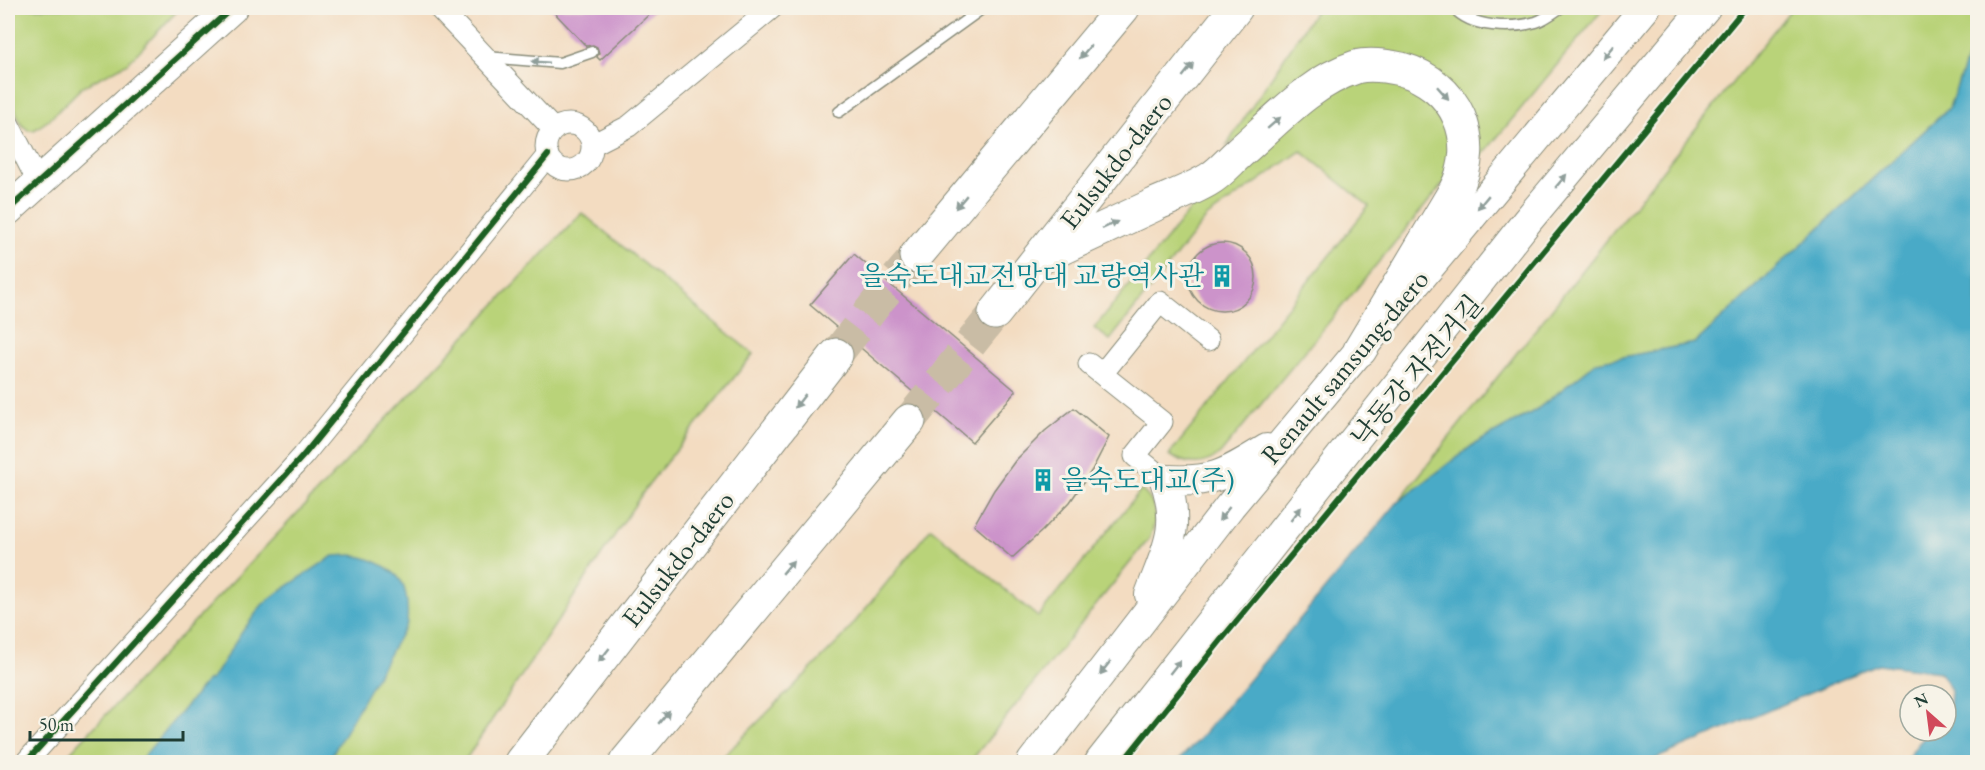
<svg xmlns="http://www.w3.org/2000/svg" width="1985" height="770" font-family="'EB Garamond','Noto Serif KR',serif">
	<style>
		.green { fill: #b9d379; stroke: #6c8856; stroke-width: 1.5 }
		.water { fill: #48aac7; stroke: #34747e; stroke-width: 1.5 }
		.building { fill: #cc93ca }
		.lines { fill: none; stroke-linecap: round; stroke-linejoin: round }
		.highway-tunnel { stroke: #c9bca5; stroke-width: 33; stroke-dasharray: 33 16; stroke-linecap: butt }
		.lane-casing { stroke: #898c7a; stroke-width: 13 }
		.street-casing { stroke: #898c7a; stroke-width: 23 }
		.secondary-casing { stroke: #898c7a; stroke-width: 32 }
		.highway-casing { stroke: #898c7a; stroke-width: 35 }
		.lane { stroke: #fff; stroke-width: 10 }
		.street { stroke: #fff; stroke-width: 21 }
		.secondary { stroke: #fff; stroke-width: 30 }
		.highway { stroke: #fff; stroke-width: 33 }
		.cycleway-casing { stroke: #f7f3e8; stroke-width: 10 }
		.cycleway { stroke: #1b5e20; stroke-width: 6 }
		.oneway { fill: #8f9e9a }
		.labels { text-anchor: middle; stroke-width: 6; stroke-linejoin: round; paint-order: stroke }
		.street-label { font-size: 27px; fill: #1f3d34; stroke: #f7f3e8 }
		.culture-label { font-size: 27px; fill: #0d838f; stroke: #f7f3e8; text-anchor: end }
	</style>
	<rect width="100%" height="100%" fill="#f7f3e8"/>
	<filter id="ink" filterUnits="userSpaceOnUse"><feTurbulence type="fractalNoise" baseFrequency=".0167" numOctaves="2"/><feDisplacementMap in="SourceGraphic" scale="12" xChannelSelector="R" yChannelSelector="G"/><feConvolveMatrix kernelMatrix="1 2 1 2 8 2 1 2 1" color-interpolation-filters="sRGB"/></filter>
	<filter id="wash" filterUnits="userSpaceOnUse"><feTurbulence type="fractalNoise" baseFrequency=".008" numOctaves="4" result="noise"/><feDisplacementMap in="SourceGraphic" scale="24" xChannelSelector="R" yChannelSelector="G"/><feGaussianBlur stdDeviation="1.35" result="paint"/><feColorMatrix in="noise" values="0 0 0 0 0 0 0 0 0 0 0 0 0 0 0 0 0 1.4 0 .05"/><feComposite in="paint" operator="in"/></filter>
	<g filter="url(#wash)">
		<rect width="100%" height="100%" fill="#f3dcc1"/>
		<!-- green -->
		<path class="green" d="M8,8H180L128,63L82,87L49,120L34,130H28L21,124L8,91Z
			M1317,8H1604L1471,169L1472,149L1393,59L1226,146Z
			M1792,8H1977V30L1949,108L1695,343L1597,362L1536,410L1473,445L1397,503Z
			M1389,75L1447,113L1453,172L1220,454C1203,467 1187,465 1169,455L1369,206L1301,151L1206,218L1110,340L1094,328L1189,211L1234,168L1321,93Z
			M582,213L753,354L648,485L464,762H61Z
			M1141,490C1158,503 1158,520 1149,539L970,762H718L842,638L931,528L1038,617Z"/>
		<!-- water -->
		<path class="water" d="M1977,30V762H1905C1918,745 1922,731 1946,731V715L1950,707L1951,690L1940,672L1878,664L1648,762H1177L1200,738L1397,503L1473,445L1536,410L1597,362L1695,343L1949,108Z
			M352,555C368,557 392,567 401,581C408,593 408,610 407,623L328,762H139L207,681L212,679L242,632L262,605L277,593L333,556Z"/>
		<g id="blocks">
			<!-- building -->
			<path class="building" d="M550,8H656L600,60L597,57L599,53L597,47L593,45L586,46Z
				M1188 277a34 34 0 1 1 68 0a34 34 0 1 1-68 0Z
				M854,254L1016,391L972,442L810,305Z
				M1074,408L1109,437L1092,470L1070,502L1042,531L1012,558L974,525L994,490L1015,461L1045,431Z"/>
		</g>
	</g>
	<g filter="url(#ink)">
		<use href="#blocks" fill-opacity="0" stroke="#898c7a" stroke-width="1.5"/>
		<g class="lines">
			<!-- highway-tunnel -->
			<path class="highway-tunnel" d="M836,355L881,297L916,256
				M909,421L995,313"/>
			<!-- lane casing -->
			<g class="lane-casing">
				<path id="lane" d="M1454,8C1471,28 1512,29 1536,22C1545,19 1553,13 1560,8
					M486,57L560,63L592,52
					M839,112L983,8"/>
			</g>
			<!-- street casing -->
			<g class="street-casing">
				<path id="street" d="M439,8L554,130
					M8,123L38,182
					M546 147a23 23 0 1 1 46 0a23 23 0 1 1-46 0Z
					M592,145L629,126L772,8
					M1089,364L1162,422L1135,456L1165,480
					M1102,374L1160,302L1208,340
					M26,762L303,456L548,155"/>
			</g>
			<!-- secondary casing -->
			<g class="secondary-casing">
				<path id="secondary" d="M8,210L232,8
					M1150,595C1166,551 1182,528 1165,480C1214,483 1226,474 1267,449
					M1032,762L1230,506L1645,8
					M1100,762L1528,220L1705,8"/>
			</g>
			<!-- highway casing -->
			<g class="highway-casing">
				<path id="highway" d="M916,256L1123,8
					M1038,259C1077,241 1116,223 1154,205C1172,197 1191,190 1208,180C1219,174 1229,162 1239,153C1275,122 1309,82 1356,67C1370,63 1387,66 1401,69C1456,84 1482,140 1455,191L1360,350
					M995,313L1236,8
					M521,762L836,355
					M626,762L909,421"/>
			</g>
			<!-- lane -->
			<use href="#lane" class="lane"/>
			<!-- street -->
			<use href="#street" class="street"/>
			<!-- secondary -->
			<use href="#secondary" class="secondary"/>
			<!-- highway -->
			<use href="#highway" class="highway"/>
			<!-- cycleway casing -->
			<g class="cycleway-casing">
				<path id="cycleway" d="M8,210L232,8
					M26,762L303,456L548,155
					M1123,762L1221,640L1745,8"/>
			</g>
			<!-- cycleway -->
			<use href="#cycleway" class="cycleway"/>
		</g>
		<!-- one-way arrows -->
		<defs><path id="oneway-solid" d="M-6-.8H1V-3.2L6.5 0L1 3.2V.8H-6Z" transform="scale(1.5)"/></defs>
		<g class="oneway">
			<use href="#oneway-solid" transform="translate(1085 52) rotate(130)"/>
			<use href="#oneway-solid" transform="translate(1608 52) rotate(130)"/>
			<use href="#oneway-solid" transform="translate(540 62) rotate(-175)"/>
			<use href="#oneway-solid" transform="translate(1188 70) rotate(-52)"/>
			<use href="#oneway-solid" transform="translate(1443 93) rotate(48)"/>
			<use href="#oneway-solid" transform="translate(1274 123) rotate(-41)"/>
			<use href="#oneway-solid" transform="translate(1561 181) rotate(-50)"/>
			<use href="#oneway-solid" transform="translate(961 202) rotate(130)"/>
			<use href="#oneway-solid" transform="translate(1483 202) rotate(130)"/>
			<use href="#oneway-solid" transform="translate(1110 225) rotate(-25)"/>
			<use href="#oneway-solid" transform="translate(800 401) rotate(128)"/>
			<use href="#oneway-solid" transform="translate(1224 514) rotate(128)"/>
			<use href="#oneway-solid" transform="translate(1296 514) rotate(-52)"/>
			<use href="#oneway-solid" transform="translate(788 567) rotate(-50)"/>
			<use href="#oneway-solid" transform="translate(604 655) rotate(128)"/>
			<use href="#oneway-solid" transform="translate(1175 667) rotate(-52)"/>
			<use href="#oneway-solid" transform="translate(1105 668) rotate(128)"/>
			<use href="#oneway-solid" transform="translate(664 717) rotate(-50)"/>
		</g>
	</g>
	<!-- icons -->
	<defs>
		<g id="building-bare" transform="scale(1.8)"><path d="M-4-6H4V6H1V3H-1V6H-4ZM-2.5-4.3h1.7v1.8h-1.7ZM.8-4.3h1.7v1.8H.8ZM-2.5-1h1.7V.8h-1.7ZM.8-1h1.7V.8H.8Z" fill="#0f9aa8" stroke="#f7f3e8" stroke-width="2.5" paint-order="stroke"/></g>
	</defs>
	<g fill-rule="evenodd">
		<use href="#building-bare" x="1222" y="276"/>
		<use href="#building-bare" x="1043" y="480"/>
	</g>
	<g class="labels">
		<!-- street labels -->
		<g class="street-label">
			<text transform="translate(1116 161) rotate(-52)" y="9">Eulsukdo-daero</text>
			<text transform="translate(1345 367) rotate(-50)" y="9">Renault samsung-daero</text>
			<text transform="translate(1417 371) rotate(-50)" y="9">낙동강 자전거길</text>
			<text transform="translate(678 559) rotate(-52)" y="9">Eulsukdo-daero</text>
		</g>
		<!-- culture labels -->
		<g class="culture-label">
			<text x="1204" y="285">을숙도대교전망대 교량역사관</text>
			<text x="1061" y="489" text-anchor="start">을숙도대교(주)</text>
		</g>
	</g>
	<!-- margin -->
	<rect width="1985" height="770" fill="none" stroke="#f7f3e8" stroke-width="30"/>
	<!-- north arrow -->
	<g transform="translate(1928 713) rotate(332)"><circle r="28" fill="#f7f3e8" stroke="#a1aaa0" stroke-width="1.5"/>
	<path d="M0-4.5L10 22L0 15L-10 22Z" fill="#d1495b"/>
	<text y="-9" font-size="16" font-weight="bold" text-anchor="middle" fill="#1f3d34">N</text>
	</g>
	<!-- scale -->
	<path d="M30 731v9h153v-9" fill="none" stroke="#1f3d34" stroke-width="3"/>
	<text x="39" y="731" font-size="18" fill="#1f3d34" stroke="#f7f3e8" stroke-width="4.5" paint-order="stroke">50 m</text>
</svg>
